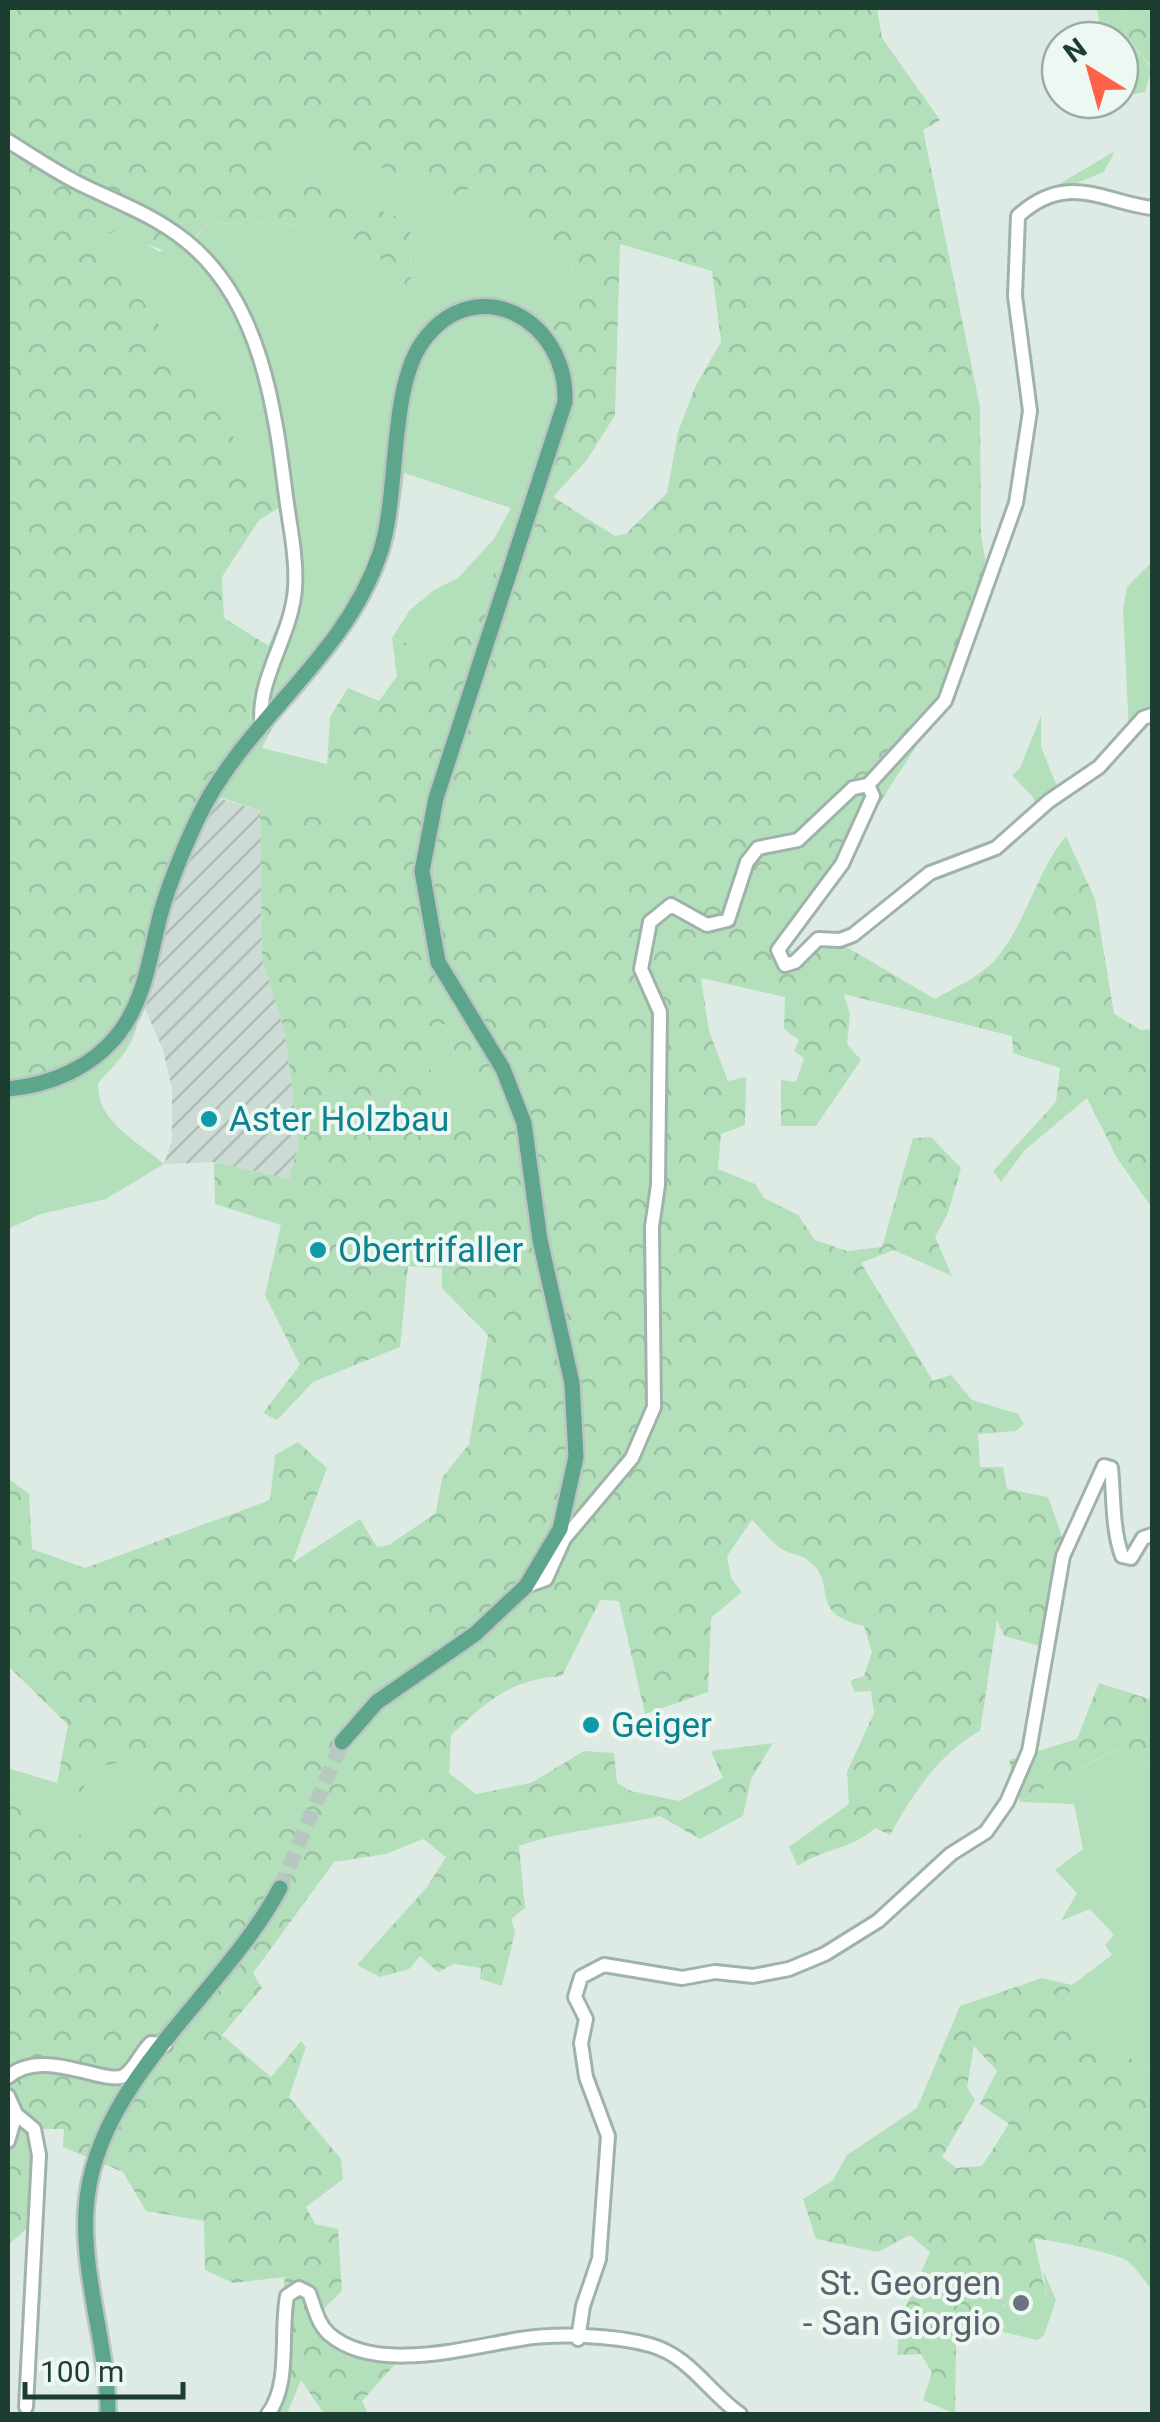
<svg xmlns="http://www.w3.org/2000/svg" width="1160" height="2422" font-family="Roboto,sans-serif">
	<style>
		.industrial { fill: url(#industrial-furrows) }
		.grass { fill: #b3e0bb }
		.forest { fill: url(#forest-crowns); fill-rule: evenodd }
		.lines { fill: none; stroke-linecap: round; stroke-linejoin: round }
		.major-tunnel { stroke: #b7c8c0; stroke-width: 15; stroke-dasharray: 15 8; stroke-linecap: butt }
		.minor-casing { stroke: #a0b3ab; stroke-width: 18 }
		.major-casing { stroke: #bbc5c1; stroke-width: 20 }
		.minor { stroke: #fff; stroke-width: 12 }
		.major { stroke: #5da68c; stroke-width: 15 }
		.culture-dot { fill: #0f9aa8; stroke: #eef8f2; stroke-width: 4 }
		.worship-dot { fill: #6b7280; stroke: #eef8f2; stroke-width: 4 }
		.labels { text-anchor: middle; stroke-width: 8; stroke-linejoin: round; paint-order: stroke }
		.culture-label { font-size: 35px; fill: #0d838f; stroke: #eef8f2; text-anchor: start }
		.worship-label { font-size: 35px; fill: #5b616d; stroke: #eef8f2; text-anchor: end }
	</style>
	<defs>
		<pattern id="industrial-furrows" width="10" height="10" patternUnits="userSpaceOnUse" patternTransform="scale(2.5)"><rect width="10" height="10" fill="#ccdbd3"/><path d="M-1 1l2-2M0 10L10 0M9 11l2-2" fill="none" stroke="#afbdb6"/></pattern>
		<pattern id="forest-crowns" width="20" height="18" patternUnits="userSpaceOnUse" patternTransform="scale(2.5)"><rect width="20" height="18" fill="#b3e0bb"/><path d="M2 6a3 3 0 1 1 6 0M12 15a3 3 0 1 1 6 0" fill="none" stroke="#9ac1a1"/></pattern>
	</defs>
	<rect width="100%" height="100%" fill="#deebe4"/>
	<!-- industrial -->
	<path class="industrial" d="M210,796L260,810L262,958L285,1033L299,1144L289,1179L214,1162L164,1164L172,1140V1089L163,1050L140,997L162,909Z"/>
	<!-- grass -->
	<path class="grass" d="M1097,8H1121L1127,37L1152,69L1145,92L1120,97V40H1102Z
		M320,137L446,199L484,182L572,265L577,308L545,317L565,361L559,402L507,556L456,622L420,647L392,638L410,610L434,590L458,578L494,539L511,508L404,473C398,539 375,597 334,649C308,682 280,710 262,748L327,764L353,795L344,822L260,810L205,793L250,727L254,676L290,599L291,565L280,507L124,272L90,245L95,234C119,226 139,238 159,252L194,239L209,224L279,222L363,241L411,289L410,221L278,174L272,165L275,152Z
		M1115,151L1104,172L1029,202Z
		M1152,562V715L1129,732L1123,609L1127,587Z
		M1041,716V747L1059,791L1040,813L1032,796L1012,775L1020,768Z
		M137,1004C142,1039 121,1058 98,1083C97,1122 136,1140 164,1164L106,1199L41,1214L8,1229V1083L99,1045Z
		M445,1024L457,1063L479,1081L481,1114L455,1128L428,1064L420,1028Z
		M1118,1748L1152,1765V2071L1061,2018L1072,1985L1112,1955L1105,1945L1114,1935L1090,1909L1061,1921L1077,1893L1055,1870L1083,1849L1074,1804L1020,1802Z
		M129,1759L166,1796L97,1846L8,1787V1768L57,1783L61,1804L89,1769Z
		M1043,2270L1056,2300L1044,2335L1037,2340L978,2326L993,2300L1003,2306L1029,2287L1041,2300L1047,2299Z"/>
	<!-- forest -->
	<path class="forest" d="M8,8H877L882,38L940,120L923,130L980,407L981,535L988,576L937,714L786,948L793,952L811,934L850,949L935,999C954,988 981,976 995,960C1027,923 1035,874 1066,836L1095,899L1114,1014L1141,1030L1152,1029V1208L1117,1158L1087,1098L1025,1150L1001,1182L993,1171L1056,1102L1060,1068L1013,1053L1012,1036L844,994L850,1014L847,1044L861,1060L816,1126H781V1080L796,1082L804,1058L794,1051L799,1040L784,1029L785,997L701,978L709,1031L728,1081L746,1077L745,1125L721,1134L718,1169L755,1184L764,1198L798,1215L815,1240L847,1251L882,1247L913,1138L931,1137L961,1168L948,1213L935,1237L952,1276L894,1250L861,1263L933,1381L951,1375L972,1400L1018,1414L1024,1424L1016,1431L978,1434L980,1467H1003L1007,1489L1048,1497L1069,1556L1054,1650L1004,1636L997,1620L980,1731C938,1754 913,1794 890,1835L875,1828C851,1850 826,1847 798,1866L789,1847L849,1804L847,1772L874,1713L871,1691L855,1692L850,1681L864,1676L872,1652L864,1626C806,1613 839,1584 809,1561C801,1554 788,1554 780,1548C770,1540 761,1529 752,1520L727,1556L731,1578L742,1592L711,1618L708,1692L645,1714L619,1601L600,1600L562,1676C511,1679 487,1701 451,1735L449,1773L476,1794L531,1783L584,1751L614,1753L617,1783L631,1791L679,1801L723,1778L711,1751L773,1743L751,1779L743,1816L700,1839L660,1816C612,1827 564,1830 519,1846L525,1908L511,1919L515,1932L502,1986L480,1979L481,1968L454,1964L438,1972L420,1956L409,1969L380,1977L357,1965L427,1887L446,1857L423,1839L386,1854L334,1862L253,1973L262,1988L222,2035L271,2077L301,2041L306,2047L289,2097L341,2159L343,2179L306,2207L315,2224L338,2229L342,2291L319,2313L338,2335L397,2362L362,2401L368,2414H324L301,2380L287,2414H264C280,2371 278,2324 285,2277L233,2283L205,2270L204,2221L146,2211L123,2172L63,2147L64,2129H42L40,2217L8,2245V1787L97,1846L166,1796L129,1760L89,1769L83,1790L60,1805L57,1783L68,1725L8,1666V1478L29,1494L32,1549L85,1568L270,1500L275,1455L298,1442L327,1468L292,1563L360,1519L377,1547L389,1545L436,1513L442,1478L469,1444L488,1335L442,1288V1268L408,1266L400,1347L313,1382L277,1420L263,1413L300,1365L265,1295L281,1225L215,1204L214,1162L289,1179L299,1144L285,1033L262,958L260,810L344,821L353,795L327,764L330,717L348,688L379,701L397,676L392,638L420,647L456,622L507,556L559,402L565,361L545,316L576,307L572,265L484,182L446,199L320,137L276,152L272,165L278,174L410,221L411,290L363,241L280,222L209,224L175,255L116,232L95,234L90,244L124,272L280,507L259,520L222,577L224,618L269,646L254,676L250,727L205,793L133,999L99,1045L46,1078L8,1083ZM620,244L712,271L721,342L695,387L678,432L667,493L626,534L615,536L553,497L587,460L615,415ZM445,1024L457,1063L479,1081L473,1097L481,1113L455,1127L428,1064L420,1028Z
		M1121,8H1152L1150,65L1127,37Z
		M1099,1683L1152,1700V1765L1117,1748L1020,1802L1009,1760L1077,1739Z
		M1042,1978L1072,1985L1061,2018L1152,2071V2290C1144,2281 1136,2267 1126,2260C1117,2254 1046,2238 1034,2239L1047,2299L1041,2300L1029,2287L1002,2306L993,2301L978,2326L956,2345L955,2414L923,2400L932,2373L921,2354L897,2355L900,2320L930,2252L910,2235L878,2252L816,2239L803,2199L833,2180L847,2155L917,2108L960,2006ZM974,2046L997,2071L980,2104L1009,2124L982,2166L957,2168L942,2157L975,2100L967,2087Z"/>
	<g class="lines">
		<!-- major-tunnel -->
		<path class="major-tunnel" d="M280,1888L342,1742"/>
		<!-- minor casing -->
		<g class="minor-casing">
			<path id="minor" d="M8,141C31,155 54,171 80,184C117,202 154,215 186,241C261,301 275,409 286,497C290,527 297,558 295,588C292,636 255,681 262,727
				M868,785L945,701L1016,503L1030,411L1015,296L1018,216C1067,171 1103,202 1152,208
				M868,785L873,796L842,864L778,950L785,965L795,962L818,939L840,940L853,935L930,873L996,848L1049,801L1099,767L1143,718L1152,715
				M526,1586L546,1579L564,1539L632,1458L654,1407L652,1227L658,1185L660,1012L641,969L650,922L671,905L707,925L728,920L747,862L758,848L798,840L853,788L868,785
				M8,2077C43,2045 108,2088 125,2075C135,2068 141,2052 151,2043L165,2045
				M8,2096L16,2114L8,2141
				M16,2114L34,2129L39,2155L26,2407
				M578,2339L583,2306L599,2259L608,2136L586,2077L581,2043L586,2019L575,1997L581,1977L604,1965L682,1978L715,1972L753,1976L789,1969L825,1954L878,1921L951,1854L986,1832L1007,1802L1029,1751L1063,1556L1104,1466L1111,1468C1114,1497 1112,1528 1122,1556L1131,1558L1143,1538L1152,1535
				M268,2414C291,2384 280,2334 287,2296L299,2288L309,2293C315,2308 317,2323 329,2334C375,2374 465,2348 520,2339C558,2333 613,2335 650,2345C690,2356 708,2392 740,2414"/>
		</g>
		<!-- major casing -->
		<g class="major-casing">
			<path id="major" d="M8,1089C50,1085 92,1068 119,1033C146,998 150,953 161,912C170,881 183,850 197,820C243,721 344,660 380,553C400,494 388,387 424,340C476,270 568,319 565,402L436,798L422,871L438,962L503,1069L524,1123L540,1240L572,1383L576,1457L560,1529L526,1586L475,1634L377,1702L342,1742
				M108,2414C108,2346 82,2279 86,2210C93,2083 223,1995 280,1888"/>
		</g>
		<!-- minor -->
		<use href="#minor" class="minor"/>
		<!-- major -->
		<use href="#major" class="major"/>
	</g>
	<!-- markers -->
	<g class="culture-dot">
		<circle cx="209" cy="1119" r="10"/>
		<circle cx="318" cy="1250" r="10"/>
		<circle cx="591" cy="1725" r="10"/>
	</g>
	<circle class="worship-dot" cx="1021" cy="2303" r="10"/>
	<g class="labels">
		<!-- culture labels -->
		<g class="culture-label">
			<text x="229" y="1131">Aster Holzbau</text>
			<text x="338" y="1262">Obertrifaller</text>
			<text x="611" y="1737">Geiger</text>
		</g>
		<!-- worship labels -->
		<g class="worship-label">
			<text x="1001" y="2295">St. Georgen<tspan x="1001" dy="40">- San Giorgio</tspan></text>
		</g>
	</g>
	<!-- border -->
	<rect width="1160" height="2422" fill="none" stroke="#1d3d31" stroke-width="20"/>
	<!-- north arrow -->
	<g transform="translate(1090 70) rotate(323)"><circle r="48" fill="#eef8f2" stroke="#9aada5" stroke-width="2.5"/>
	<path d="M0-8L18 38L0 25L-18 38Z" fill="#ff6248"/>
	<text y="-15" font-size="28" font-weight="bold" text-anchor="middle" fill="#1d3d31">N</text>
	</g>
	<!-- scale -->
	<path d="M25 2382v15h158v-15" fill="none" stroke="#1d3d31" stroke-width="5"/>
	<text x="40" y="2382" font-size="30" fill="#1d3d31" stroke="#eef8f2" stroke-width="8" paint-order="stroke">100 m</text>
</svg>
